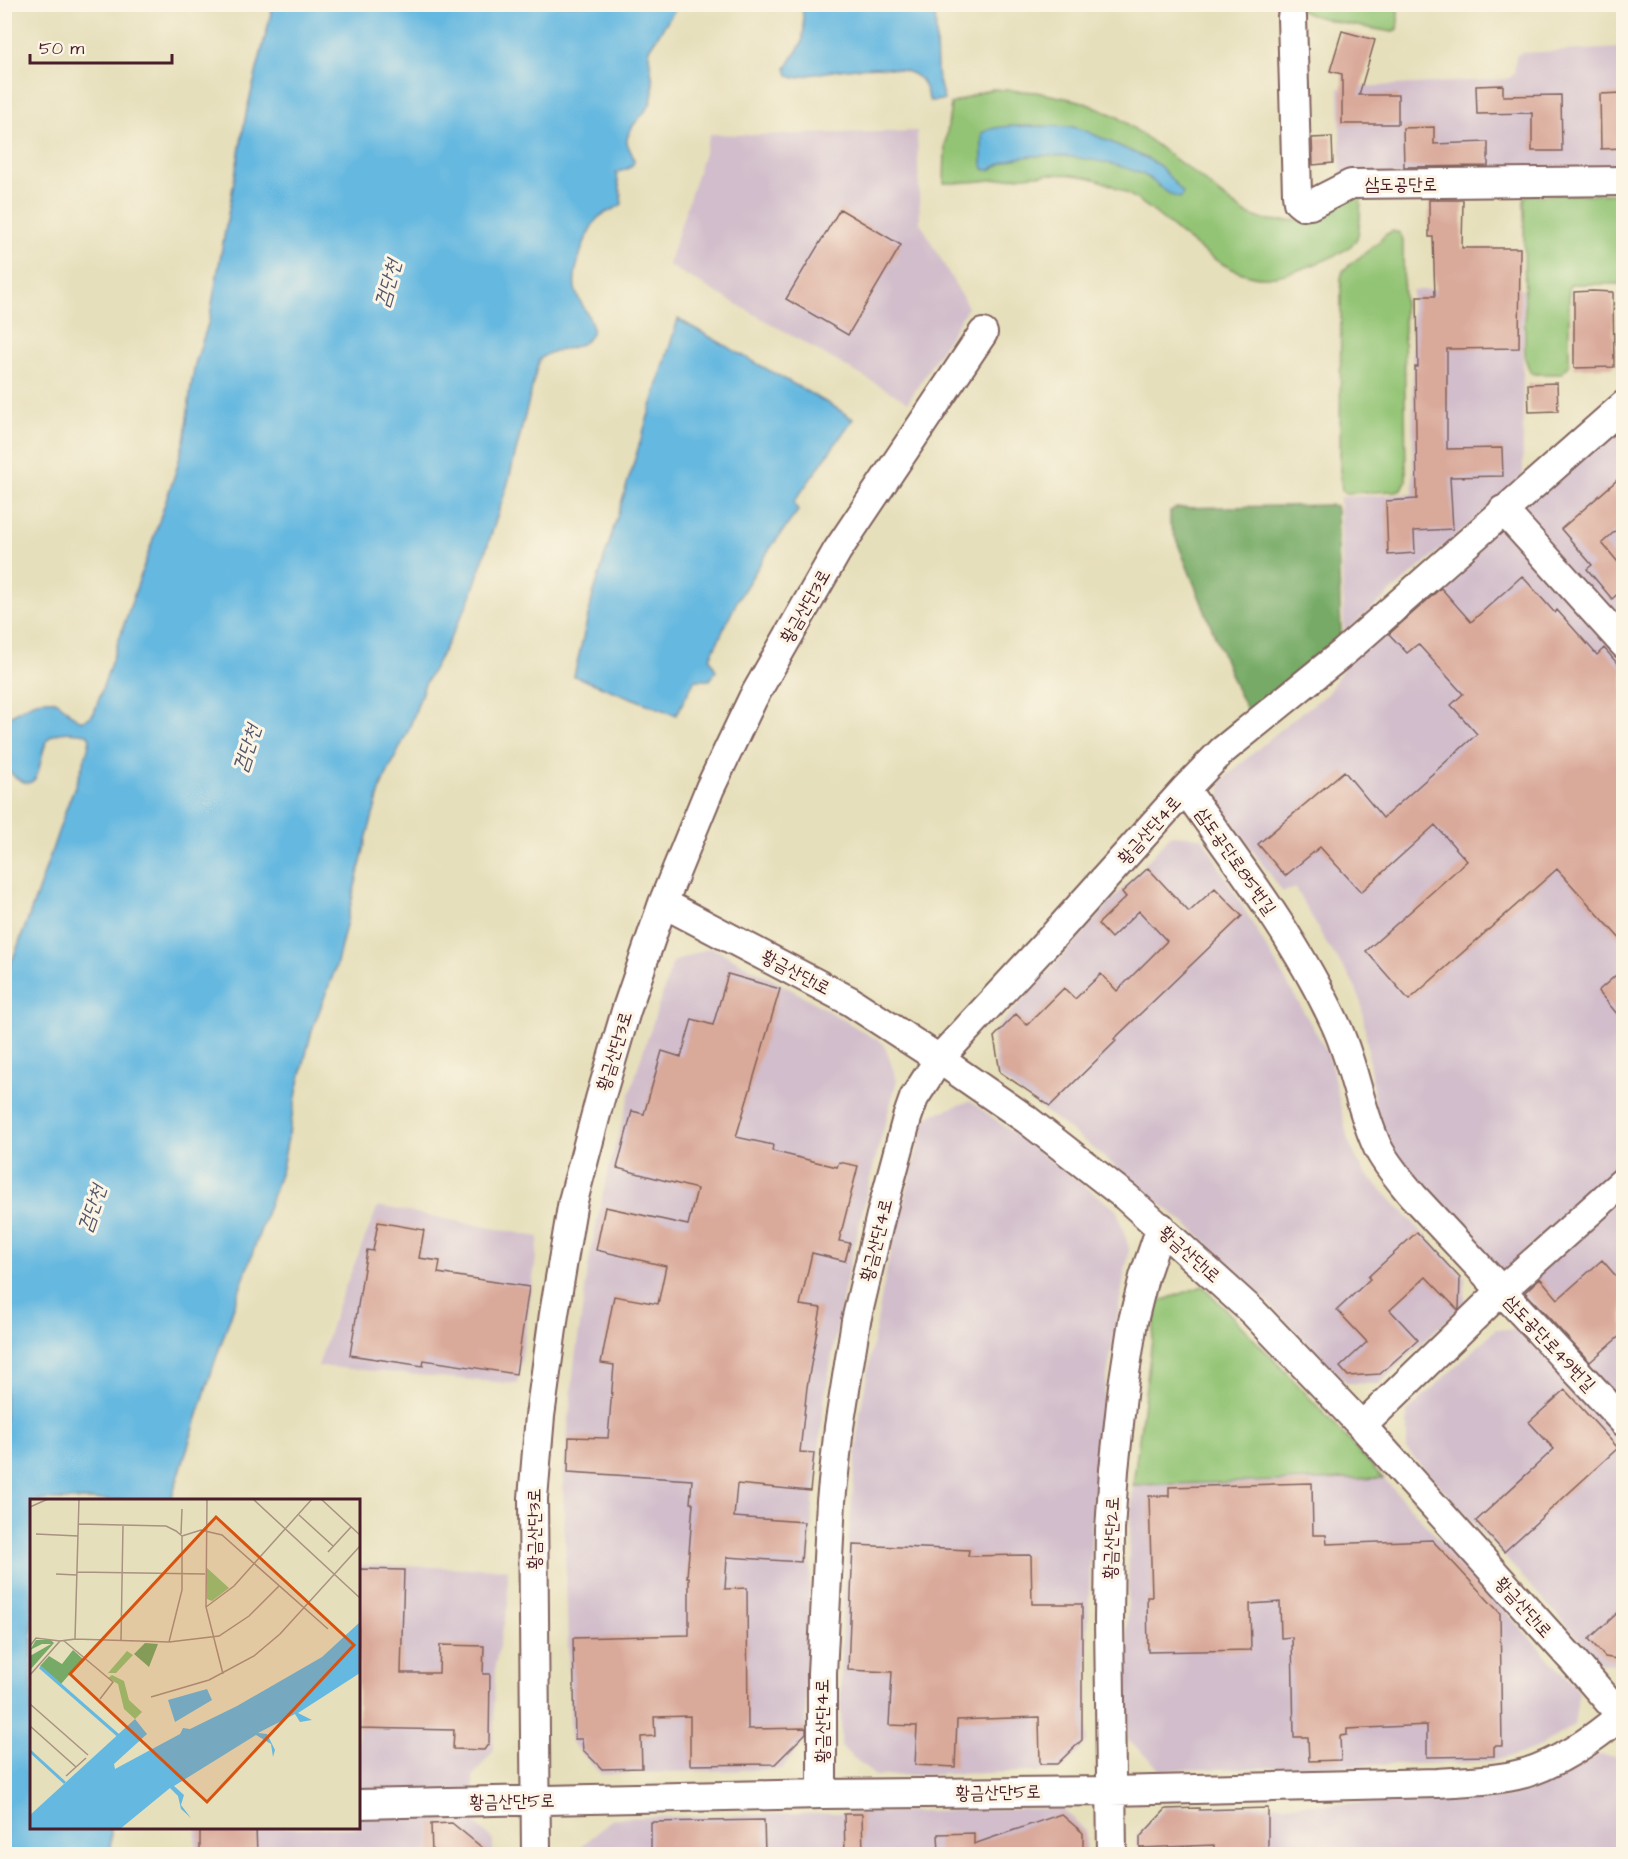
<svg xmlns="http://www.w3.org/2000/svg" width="1628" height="1859" font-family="'Architects Daughter','Poor Story',sans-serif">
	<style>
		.industrial { fill: #d1bdcb }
		.green { fill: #93c474; stroke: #6e7250; stroke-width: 1.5 }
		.forest { fill: #76aa66; stroke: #606448; stroke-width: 1.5 }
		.water { fill: #65b8e0; stroke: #586c86; stroke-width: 1.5 }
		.building { fill: #d9a99a }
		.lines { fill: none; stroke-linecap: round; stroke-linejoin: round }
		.minor-casing { stroke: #81625d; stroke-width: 32 }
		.minor { stroke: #fff; stroke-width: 28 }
		.labels { text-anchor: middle; stroke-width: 6; stroke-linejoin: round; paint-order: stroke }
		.street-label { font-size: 18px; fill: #4a1f2b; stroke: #fcf5e5 }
		.water-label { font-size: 20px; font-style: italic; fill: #53556a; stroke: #fcf5e5 }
		.inset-river { fill: none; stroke: #65b8e0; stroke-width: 3 }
		.inset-road { fill: none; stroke: #a89281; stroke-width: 1.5 }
		.view { fill: #d8530f; fill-opacity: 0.15; stroke: #d8530f; stroke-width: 3 }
		.inset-edge { fill: none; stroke: #4a1f2b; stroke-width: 3 }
	</style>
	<rect width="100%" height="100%" fill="#fcf5e5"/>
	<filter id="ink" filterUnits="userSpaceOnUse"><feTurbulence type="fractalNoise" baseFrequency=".0167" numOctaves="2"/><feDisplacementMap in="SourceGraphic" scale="12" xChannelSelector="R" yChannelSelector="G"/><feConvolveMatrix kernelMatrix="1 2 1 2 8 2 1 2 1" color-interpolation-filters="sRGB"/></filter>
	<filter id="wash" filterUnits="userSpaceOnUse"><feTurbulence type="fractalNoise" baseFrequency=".008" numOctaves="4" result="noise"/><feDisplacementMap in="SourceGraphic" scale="24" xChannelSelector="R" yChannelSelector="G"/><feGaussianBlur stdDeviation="1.35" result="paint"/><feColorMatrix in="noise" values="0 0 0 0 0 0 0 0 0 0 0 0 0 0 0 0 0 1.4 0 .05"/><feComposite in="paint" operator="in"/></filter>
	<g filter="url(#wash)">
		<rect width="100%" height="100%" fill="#e6dfbb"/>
		<!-- industrial -->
		<path class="industrial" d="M1623,48V175H1342L1341,170L1339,88L1505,79L1511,77L1514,73L1516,56L1521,53Z
			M917,131L920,222L968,307L908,402L668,265L710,134L757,135Z
			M1523,289V478L1346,631L1344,628L1340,497L1413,494L1412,290Z
			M1623,417V1162L1502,1272L1467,1232L1391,1153L1376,1115L1366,1036L1361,1002L1356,989L1349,976L1326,943L1296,888L1283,892L1222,808L1220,803L1221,781L1289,722L1327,694L1352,654Z
			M1171,835L1202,837L1329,1055L1348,1140L1358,1162L1367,1175L1465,1277V1302L1379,1384L1347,1383L1235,1269L1200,1236L1083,1140L997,1075L992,1034Z
			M711,947L803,996L884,1044L897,1080L870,1179L845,1285L825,1395L812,1514L805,1740L782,1769L601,1774L571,1742L563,1482L574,1366L589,1262L598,1216L609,1168L637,1070L673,962Z
			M970,1101L1117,1210L1129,1249L1102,1405L1092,1517L1088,1624L1087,1741L1061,1771L875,1776L841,1747V1669L844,1587L860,1413L888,1262L926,1117Z
			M1623,1191V1406L1519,1291Z
			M378,1206L539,1237L518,1384L318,1366L339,1302Z
			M1496,1329L1521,1330L1623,1437V1664L1601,1663L1407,1450V1412Z
			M1383,1478L1579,1691L1574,1725L1540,1746L1520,1754L1497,1760L1463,1763L1161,1770L1128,1740L1126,1673L1129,1548L1133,1485Z
			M359,1565L508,1569V1605L495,1665L493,1751L473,1776L474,1822L493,1840V1854H195L196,1828H358Z
			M1596,1755L1623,1757V1854H1137V1835L1165,1807L1479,1801L1508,1797L1534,1789L1553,1782Z
			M1062,1808L1086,1831V1854H581L580,1848L613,1818Z"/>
		<!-- green -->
		<path class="green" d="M1290,5H1398V29L1392,32C1364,27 1312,20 1290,5Z
			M993,89L1036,92L1080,101L1118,117L1197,175L1230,202L1247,214L1261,219L1279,221L1300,220L1310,217L1346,193L1361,197C1360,210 1361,226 1357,238C1353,249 1326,260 1315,264C1299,270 1283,276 1267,277C1226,279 1180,232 1150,209C1135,197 1116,186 1098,180C1051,165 993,184 944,183L945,147L951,104L978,93Z
			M1623,194V284H1571L1569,288V366L1560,374H1534L1530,372L1525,358L1524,200L1526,195Z
			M1392,231L1400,233L1403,240L1406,481L1402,489L1396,491L1346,493L1342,491L1340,470L1341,278L1343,271L1348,266L1378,243L1385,235Z
			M1203,1286L1298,1385L1383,1478L1133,1485L1157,1302Z"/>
		<!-- forest -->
		<path class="forest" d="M1330,505L1336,506L1337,511L1341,634L1339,640L1248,712L1236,688L1170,524V511L1176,508Z"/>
		<!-- water -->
		<path class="water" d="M273,5H678L649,49C648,68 658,85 650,104C644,116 630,124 627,139C625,149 642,160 629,168C625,170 620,171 616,173L620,189L622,204C615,210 605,211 598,218C587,229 572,272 575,288C577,303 601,325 589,338C575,353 554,345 539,360L508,483L470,599L452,635L425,684L409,729L382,784L367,836L336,967L312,1030L298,1087L282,1168L214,1364L171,1500H32V1828H111L110,1854H5V977C29,923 45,869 65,812C73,788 86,764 90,738L87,734C76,732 59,730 50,737C35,750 47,810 5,768V719C18,711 36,698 52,700C68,702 75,734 94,713L176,471L185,436L191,386L195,364L209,321L246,114Z
			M802,5H935L937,73L944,100L930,101C927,95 925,85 921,80C898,56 823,72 794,78L788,75L786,68L802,43L804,29Z
			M1043,126L1073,127L1086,131L1148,159L1160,166L1183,193L1181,198C1166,196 1155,180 1142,174C1109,160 1049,150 1014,159C1005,161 997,166 989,170H985L982,165V133C998,123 1024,127 1043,126Z
			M678,319L836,408L853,419L794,502L798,511L768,551L737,601L710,658L716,671L710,680H695L676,715L574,676L593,595Z"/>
		<g id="blocks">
			<!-- building -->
			<path class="building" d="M1342,31L1375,40L1359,95H1398V124H1342V74L1330,71Z
				M1503,85V96L1561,95L1562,151H1532V113L1477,114L1476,86Z
				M1623,93V148L1601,149L1600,94Z
				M1434,127V144L1488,142V166L1404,167L1403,128Z
				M1332,137L1333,163L1313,165L1312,138Z
				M1429,200H1463L1462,248H1520L1519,348L1447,349V449L1502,448L1503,476L1450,477L1453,529L1414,531L1415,553L1388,555L1386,501L1417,499L1415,367H1418L1417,296H1435L1433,237H1429Z
				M840,209L901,245L848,335L786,299Z
				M1592,291L1613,292L1614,367L1574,368V292Z
				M1557,383L1558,411L1529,412L1528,384Z
				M1623,475V524L1602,543L1623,568V589L1612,599L1587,569L1592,565L1561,529Z
				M1522,576L1555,613L1557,610L1597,655L1604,648L1623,670V942L1557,869L1409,1000L1366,951L1467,861L1435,825L1361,892L1320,847L1285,876L1258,844L1344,771L1383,818L1477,734L1451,705L1463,694L1418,644L1407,653L1389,634L1441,588L1471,622Z
				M1148,868L1189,912L1215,888L1242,916L1114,1039L1116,1041L1050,1106L1000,1072L994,1037L1016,1014L1027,1025L1064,988L1075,999L1101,974L1117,991L1167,941L1139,911L1111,938L1098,924L1126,897L1122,892Z
				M1623,969V1021L1598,991Z
				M728,974L780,989L736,1137L773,1145L772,1151L837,1167L839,1162L858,1166L839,1241L850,1243L845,1261L812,1253L800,1305L821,1308L807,1387L800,1452L814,1453L810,1491L737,1484L734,1517L804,1522L801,1562L727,1557L725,1589L747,1588L748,1729L806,1728V1733L775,1764L690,1765V1716L654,1717L655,1736L641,1737L642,1768L602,1769L583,1750L582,1739H575L573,1638L689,1635V1577H687L693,1503H690L692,1480L568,1472L569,1437L608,1438L614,1365L601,1363L614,1296L658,1304L666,1266L596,1250L605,1207L688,1225L697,1189L617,1168L632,1111L644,1114L662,1051L681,1057L692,1019L713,1025Z
				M378,1222L424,1230L419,1258L440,1261L438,1273L529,1287L516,1374L424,1360L423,1366L350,1355L367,1250L373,1251Z
				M1417,1232L1460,1278L1459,1309L1458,1310L1426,1277L1390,1310L1418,1340L1380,1374L1348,1376L1340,1367L1367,1342L1337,1310L1370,1279L1368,1277Z
				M1602,1260L1623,1284V1333L1590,1362L1525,1292L1540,1278L1558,1299Z
				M1565,1390L1618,1448L1504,1552L1476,1521L1554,1449L1529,1422Z
				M1312,1483L1313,1535H1326L1327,1544L1432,1540L1500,1613L1502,1746H1494V1756L1427,1757V1725L1347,1729V1735L1340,1736L1341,1760L1309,1761L1308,1737H1294L1292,1637L1281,1638L1280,1602L1250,1604L1251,1650L1148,1652L1147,1597H1152L1149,1496H1169V1487Z
				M853,1545L969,1550L968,1556L1031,1555L1032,1604H1082V1740L1057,1764H1040L1039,1717L957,1720L955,1767L915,1765L917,1726L889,1725L892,1672L848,1670Z
				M358,1569L404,1570L401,1673H439L440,1645L484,1646L483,1674H490L489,1743L484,1750L453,1749L454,1730L358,1728Z
				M1623,1608V1660L1605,1657L1589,1639Z
				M1199,1808V1810L1268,1808V1854H1214V1845L1140,1848V1837L1166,1809Z
				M844,1814H862L863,1854H845Z
				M1061,1814L1083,1833V1854H939L938,1834L974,1833V1844Z
				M764,1820L765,1854H651V1822Z
				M452,1823L490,1854H432L431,1824Z
				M256,1828L257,1854H200V1829Z"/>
		</g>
	</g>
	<g filter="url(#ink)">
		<use href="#blocks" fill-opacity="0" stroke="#81625d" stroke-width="1.5"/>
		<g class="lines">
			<!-- minor casing -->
			<g class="minor-casing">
				<path id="minor" d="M1292,17L1297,194L1298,202L1303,206L1310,205L1351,184L1624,181
					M1624,405L1344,652L1222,751L1185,789C1239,865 1296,939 1335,1023C1354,1063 1359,1108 1378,1148C1387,1166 1401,1181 1413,1196L1624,1422
					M1503,510L1624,644
					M663,903L850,1001L939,1059L1026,1119L1126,1197L1253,1312L1362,1426L1571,1658L1624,1719
					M1362,1426L1501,1291L1624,1181
					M822,1794V1673L831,1501L839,1427L856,1321L881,1215L907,1118L914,1098L939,1059L1055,934L1185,789
					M358,1804L822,1794L1112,1791L1437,1783C1466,1781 1496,1781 1525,1773C1561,1762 1595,1738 1624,1713
					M536,1854L533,1498L540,1416L554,1314L573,1201L600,1099L626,1011L663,903L710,788L753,698L837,551L983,333
					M1112,1854L1109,1621L1110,1530L1114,1470L1123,1386L1133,1321L1144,1277L1161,1227"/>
			</g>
			<!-- minor -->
			<use href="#minor" class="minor"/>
		</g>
	</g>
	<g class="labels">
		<!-- street labels -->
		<g class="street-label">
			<text x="1401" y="190">삼도공단로</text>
			<text transform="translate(805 606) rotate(-60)" y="6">황금산단3로</text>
			<text transform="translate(1149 830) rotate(-48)" y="6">황금산단4로</text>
			<text transform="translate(1236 861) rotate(55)" y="6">삼도공단로85번길</text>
			<text transform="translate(796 972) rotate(28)" y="6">황금산단1로</text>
			<text transform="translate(614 1051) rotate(-73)" y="6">황금산단3로</text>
			<text transform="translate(876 1240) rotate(-76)" y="6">황금산단4로</text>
			<text transform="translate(1190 1254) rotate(42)" y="6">황금산단1로</text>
			<text transform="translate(1550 1343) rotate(47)" y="6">삼도공단로49번길</text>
			<text transform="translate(534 1529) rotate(-90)" y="6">황금산단3로</text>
			<text transform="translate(1111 1538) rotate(-88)" y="6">황금산단2로</text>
			<text transform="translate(1524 1607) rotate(48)" y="6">황금산단1로</text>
			<text transform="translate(822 1721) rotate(-90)" y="6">황금산단4로</text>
			<text transform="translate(998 1792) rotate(-1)" y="6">황금산단5로</text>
			<text transform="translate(512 1801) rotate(-1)" y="6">황금산단5로</text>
		</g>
		<!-- water labels -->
		<g class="water-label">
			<text transform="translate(387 283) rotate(-74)" y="7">검단천</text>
			<text transform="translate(246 748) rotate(-72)" y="7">검단천</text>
			<text transform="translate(91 1208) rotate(-71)" y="7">검단천</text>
		</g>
	</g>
	<!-- overview -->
	<g transform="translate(30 1499)">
		<rect width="330" height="330" fill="#e6dfbb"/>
		<path d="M177,69L199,89L182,102L177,100ZM97,152L103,156L86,174H78ZM82,176L94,182L99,201L112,213L105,220L94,210L88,185L78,179Z" fill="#93c474"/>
		<path d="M6,141H21L24,144L0,171V157L21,145H12L0,151ZM115,144L128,145L119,168L104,155ZM43,151L53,160L31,185L10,167L19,157L32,165Z" fill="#76aa66"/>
		<path d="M330,123V174L268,214L282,221L270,223L265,215L228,234L237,235L245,251L243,258L241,245L226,236L144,287L154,296L151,306L161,319L151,310L148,297L140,289L90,330H0V316L105,220L117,235L84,265L85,270L150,235L153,229L160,230L207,207L292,158ZM177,190L182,201L145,223L138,201Z" fill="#65b8e0"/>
		<path class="inset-river" d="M10,168L90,238M0,252L35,284"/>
		<path class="inset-road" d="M177,0L176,108L193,175M223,0L330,99M291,0L330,36M0,8L18,0M269,16L303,47M6,35L48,37M151,35L152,10M152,37L171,31L192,36L298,130M298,53L321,28M47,73L175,75M26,75L47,76M176,108L204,87L282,0M45,140L139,143L152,91V37L146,32L136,27L48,25M33,141L83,183L70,200M91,142L93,26M139,143L189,137L219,117L249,87M0,147L6,139L30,142M0,176L30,142L45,140L49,0M121,198L179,181L224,157L250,135L330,47M0,205L58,256M0,227L46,268M36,277L56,259"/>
		<path class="view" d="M186,18L324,146L177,303L40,175Z"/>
		<rect width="330" height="330" class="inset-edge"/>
	</g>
	<!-- margin -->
	<rect width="1628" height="1859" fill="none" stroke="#fcf5e5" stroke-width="24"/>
	<!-- scale -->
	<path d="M30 54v9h142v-9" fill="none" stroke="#4a1f2b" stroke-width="3"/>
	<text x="39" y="54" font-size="18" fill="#4a1f2b" stroke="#fcf5e5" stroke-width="4.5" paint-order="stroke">50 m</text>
</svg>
